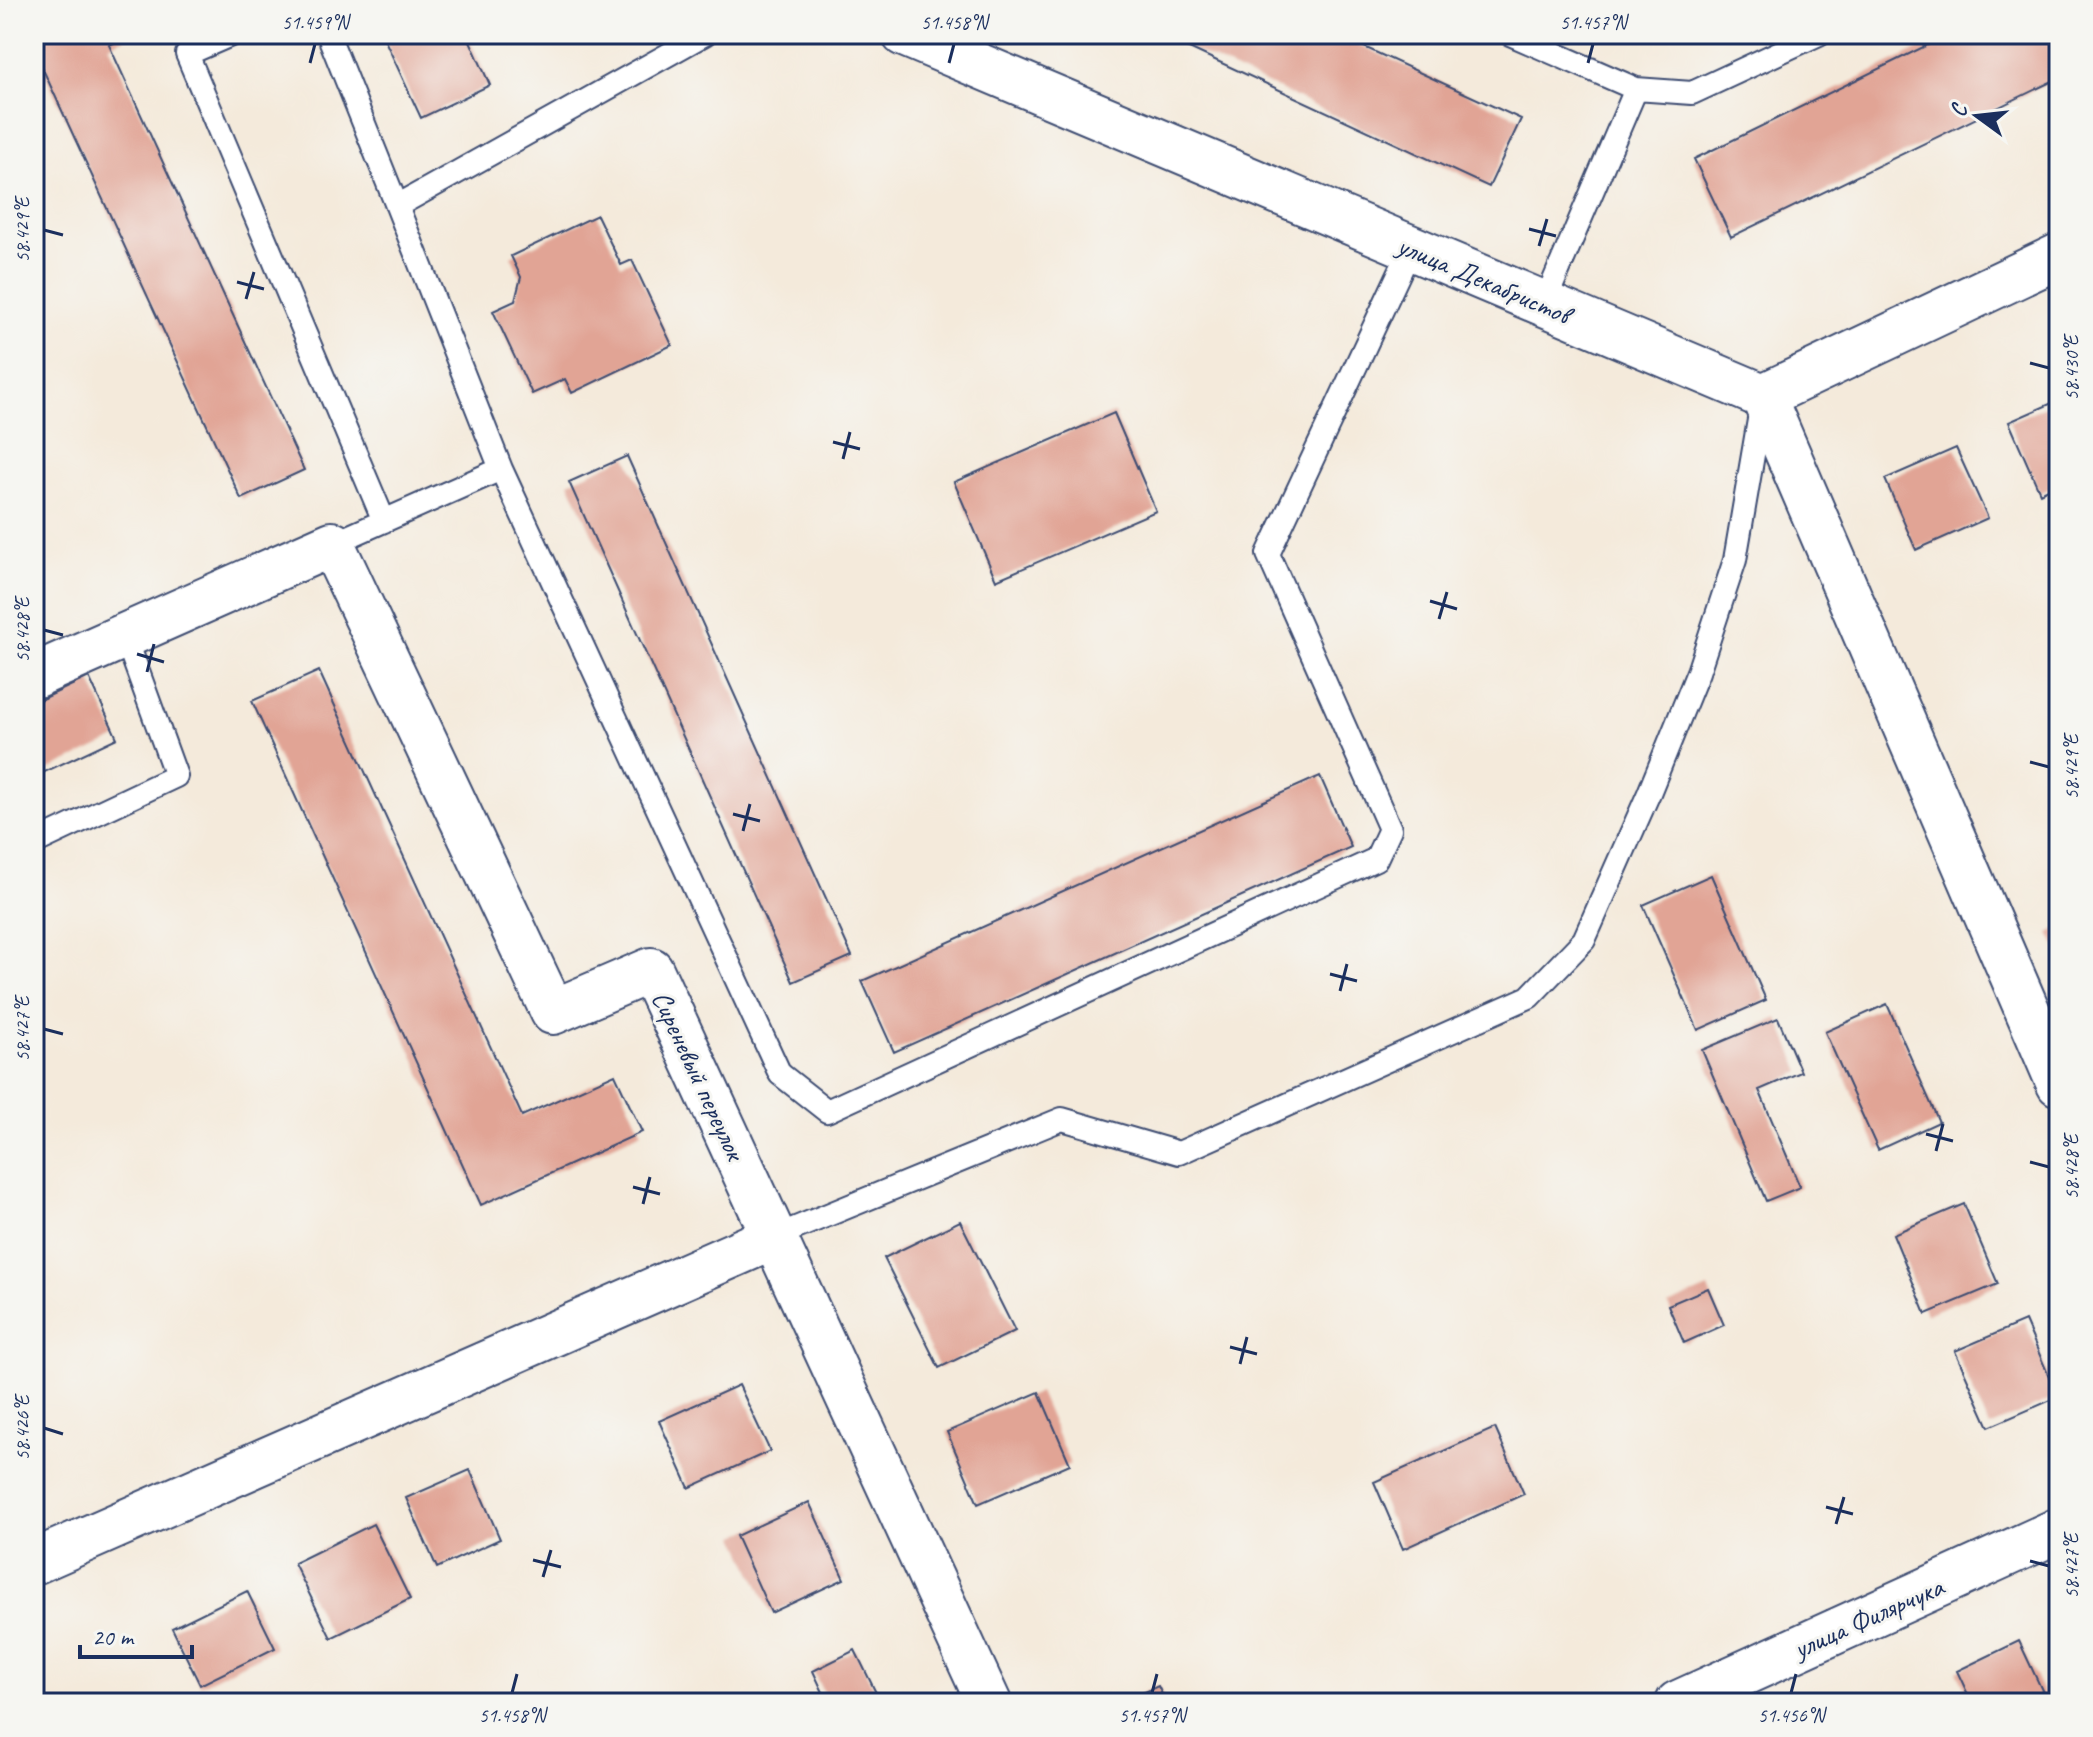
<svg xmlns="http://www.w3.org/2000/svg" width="2093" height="1737" font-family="Caveat,sans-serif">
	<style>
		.building { fill: #e1a495 }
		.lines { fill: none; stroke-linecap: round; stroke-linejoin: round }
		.lane-casing { stroke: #3c4b71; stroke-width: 26 }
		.street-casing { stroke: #3c4b71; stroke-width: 48 }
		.lane { stroke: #fff; stroke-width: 22 }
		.street { stroke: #fff; stroke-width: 44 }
		.ticks { fill: none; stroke: #1b2f5e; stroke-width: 3 }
		.labels { text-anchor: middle; stroke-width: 6; stroke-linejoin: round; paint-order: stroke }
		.street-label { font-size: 28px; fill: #1b2f5e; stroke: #f6f6f2 }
		.neatline { fill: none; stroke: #1b2f5e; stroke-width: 3 }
		.ticks-label { font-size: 20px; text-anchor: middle; fill: #1b2f5e }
	</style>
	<rect width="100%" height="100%" fill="#f6f6f2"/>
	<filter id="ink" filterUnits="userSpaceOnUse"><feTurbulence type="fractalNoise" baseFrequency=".0125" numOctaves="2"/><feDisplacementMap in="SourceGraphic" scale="16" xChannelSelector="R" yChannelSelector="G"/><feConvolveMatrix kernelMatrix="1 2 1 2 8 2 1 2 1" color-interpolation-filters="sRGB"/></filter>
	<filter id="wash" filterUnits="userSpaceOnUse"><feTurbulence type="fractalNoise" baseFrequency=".006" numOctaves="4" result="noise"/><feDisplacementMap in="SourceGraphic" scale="32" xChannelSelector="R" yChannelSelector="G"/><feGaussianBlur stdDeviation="1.8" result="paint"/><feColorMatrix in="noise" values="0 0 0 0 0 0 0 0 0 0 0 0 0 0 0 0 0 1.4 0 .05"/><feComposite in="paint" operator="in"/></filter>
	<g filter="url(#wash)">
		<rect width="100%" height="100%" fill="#f4eadb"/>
		<g id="blocks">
			<!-- building -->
			<path class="building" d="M34,34H134L109,45L304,470L241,499L34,50Z
				M382,34H467L490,85L421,118Z
				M1159,34H1336L1521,119L1489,187Z
				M1950,34H2059V78L1731,237L1694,159Z
				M597,215L621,265L632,260L672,345L572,393L565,379L532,394L493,311L515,301L521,277L511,256Z
				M2059,400V484L2040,493L2009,422Z
				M1114,413L1156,511L996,580L954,482Z
				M1956,448L1988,518L1916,550L1885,479Z
				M627,456L852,956L793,982L569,482Z
				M319,671L522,1116L615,1074L642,1132L481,1205L252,701Z
				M89,677L117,738L34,777V703Z
				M1320,776L1351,847L894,1052L862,981Z
				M1711,875L1766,1000L1698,1030L1643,905Z
				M2059,928V953L2049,933Z
				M1887,1004L1939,1122L1878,1150L1825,1032Z
				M1778,1018L1801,1072L1759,1090L1800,1187L1766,1201L1702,1050Z
				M1964,1204L1998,1284L1926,1314L1893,1234Z
				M960,1221L1015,1331L939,1368L884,1258Z
				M1708,1288L1724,1325L1684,1343L1668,1305Z
				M2025,1321L2058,1397L1989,1427L1955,1351Z
				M739,1385L770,1451L689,1488L659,1421Z
				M1039,1392L1070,1464L978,1504L947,1432Z
				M1495,1428L1524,1494L1403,1549L1374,1482Z
				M470,1470L500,1539L437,1568L406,1498Z
				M809,1502L844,1579L771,1613L736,1536Z
				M373,1524L410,1599L331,1638L294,1563Z
				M247,1591L275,1648L200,1685L172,1628Z
				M2019,1641L2048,1703H1972L1957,1671Z
				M855,1650L881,1703H828L813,1671Z
				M1158,1686L1166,1703H1121Z"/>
		</g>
	</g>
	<g filter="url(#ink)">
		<use href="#blocks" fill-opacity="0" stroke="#3c4b71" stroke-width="2"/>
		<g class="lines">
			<!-- lane casing -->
			<g class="lane-casing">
				<path id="lane" d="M233,34L187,54L384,521
					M328,34L397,206
					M1510,34L1636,89L1544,304
					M1636,89L1692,93L1819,34
					M501,469L780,1074L827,1111L1376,859L1390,829L1268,554L1411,248
					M332,544L501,469L397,206L705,34
					M34,843L176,776L125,636
					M774,1237L1062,1119L1179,1153L1529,997L1584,940L1649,793L1698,672L1735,560L1761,408"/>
			</g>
			<!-- street casing -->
			<g class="street-casing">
				<path id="street" d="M904,34L1763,396L2059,256
					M1763,396L2059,1084
					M34,676L332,544L553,1012L651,970L989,1703
					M34,1562L774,1237
					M1678,1703L2059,1530"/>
			</g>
			<!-- lane -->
			<use href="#lane" class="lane"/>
			<!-- street -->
			<use href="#street" class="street"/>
		</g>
	</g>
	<!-- ticks -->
	<path class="ticks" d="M310,63L315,44M949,63L954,44M1588,63L1593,44M1529,229L1556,236M44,230L63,235M1539,246L1547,219M237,282L264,289M246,299L254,272M2030,363L2049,368M833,442L860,449M843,459L850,432M1430,601L1457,609M1439,619L1447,592M44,630L63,635M137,654L164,662M147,672L154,644M2030,762L2049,767M733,814L760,821M743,831L750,804M1330,974L1357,981M1340,991L1347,964M44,1029L63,1034M1926,1134L1953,1141M1936,1151L1943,1124M2030,1162L2049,1167M633,1187L660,1194M643,1204L650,1177M1230,1347L1257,1354M1240,1364L1247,1337M44,1428L63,1434M1826,1507L1853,1514M1836,1524L1844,1497M533,1560L561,1567M2030,1561L2049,1566M543,1577L551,1550M512,1693L517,1674M1152,1693L1157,1674M1791,1693L1796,1674"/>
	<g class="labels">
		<!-- street labels -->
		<g class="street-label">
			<text transform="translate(1484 279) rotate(23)" y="10">улица Декабристов</text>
			<text transform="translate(699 1075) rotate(65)" y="10">Сиреневый переулок</text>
			<text transform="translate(1868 1617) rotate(-24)" y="10">улица Филярчука</text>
		</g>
	</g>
	<!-- margin -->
	<rect width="2093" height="1737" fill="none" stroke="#f6f6f2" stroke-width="88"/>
	<!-- north arrow -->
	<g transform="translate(1977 116) rotate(285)" stroke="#f6f6f2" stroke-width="6" paint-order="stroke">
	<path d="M0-6L14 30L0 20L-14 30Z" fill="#1b2f5e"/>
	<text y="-12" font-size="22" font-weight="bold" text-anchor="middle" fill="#1b2f5e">С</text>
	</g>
	<!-- scale -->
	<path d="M80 1645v12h112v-12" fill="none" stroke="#1b2f5e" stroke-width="4"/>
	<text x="92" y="1645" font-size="24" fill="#1b2f5e" stroke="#f6f6f2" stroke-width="6" paint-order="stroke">20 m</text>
	<rect x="44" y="44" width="2005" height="1649" class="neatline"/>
	<g class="ticks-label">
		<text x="315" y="29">51.459°N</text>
		<text x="954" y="29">51.458°N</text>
		<text x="1593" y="29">51.457°N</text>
		<text transform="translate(22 230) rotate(-90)" y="7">58.429°E</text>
		<text transform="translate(2071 368) rotate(-90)" y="7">58.430°E</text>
		<text transform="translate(22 630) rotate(-90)" y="7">58.428°E</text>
		<text transform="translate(2071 767) rotate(-90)" y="7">58.429°E</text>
		<text transform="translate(22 1029) rotate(-90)" y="7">58.427°E</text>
		<text transform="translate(2071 1167) rotate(-90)" y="7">58.428°E</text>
		<text transform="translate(22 1428) rotate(-90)" y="7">58.426°E</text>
		<text transform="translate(2071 1566) rotate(-90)" y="7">58.427°E</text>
		<text x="512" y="1722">51.458°N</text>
		<text x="1152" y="1722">51.457°N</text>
		<text x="1791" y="1722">51.456°N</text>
	</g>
</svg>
